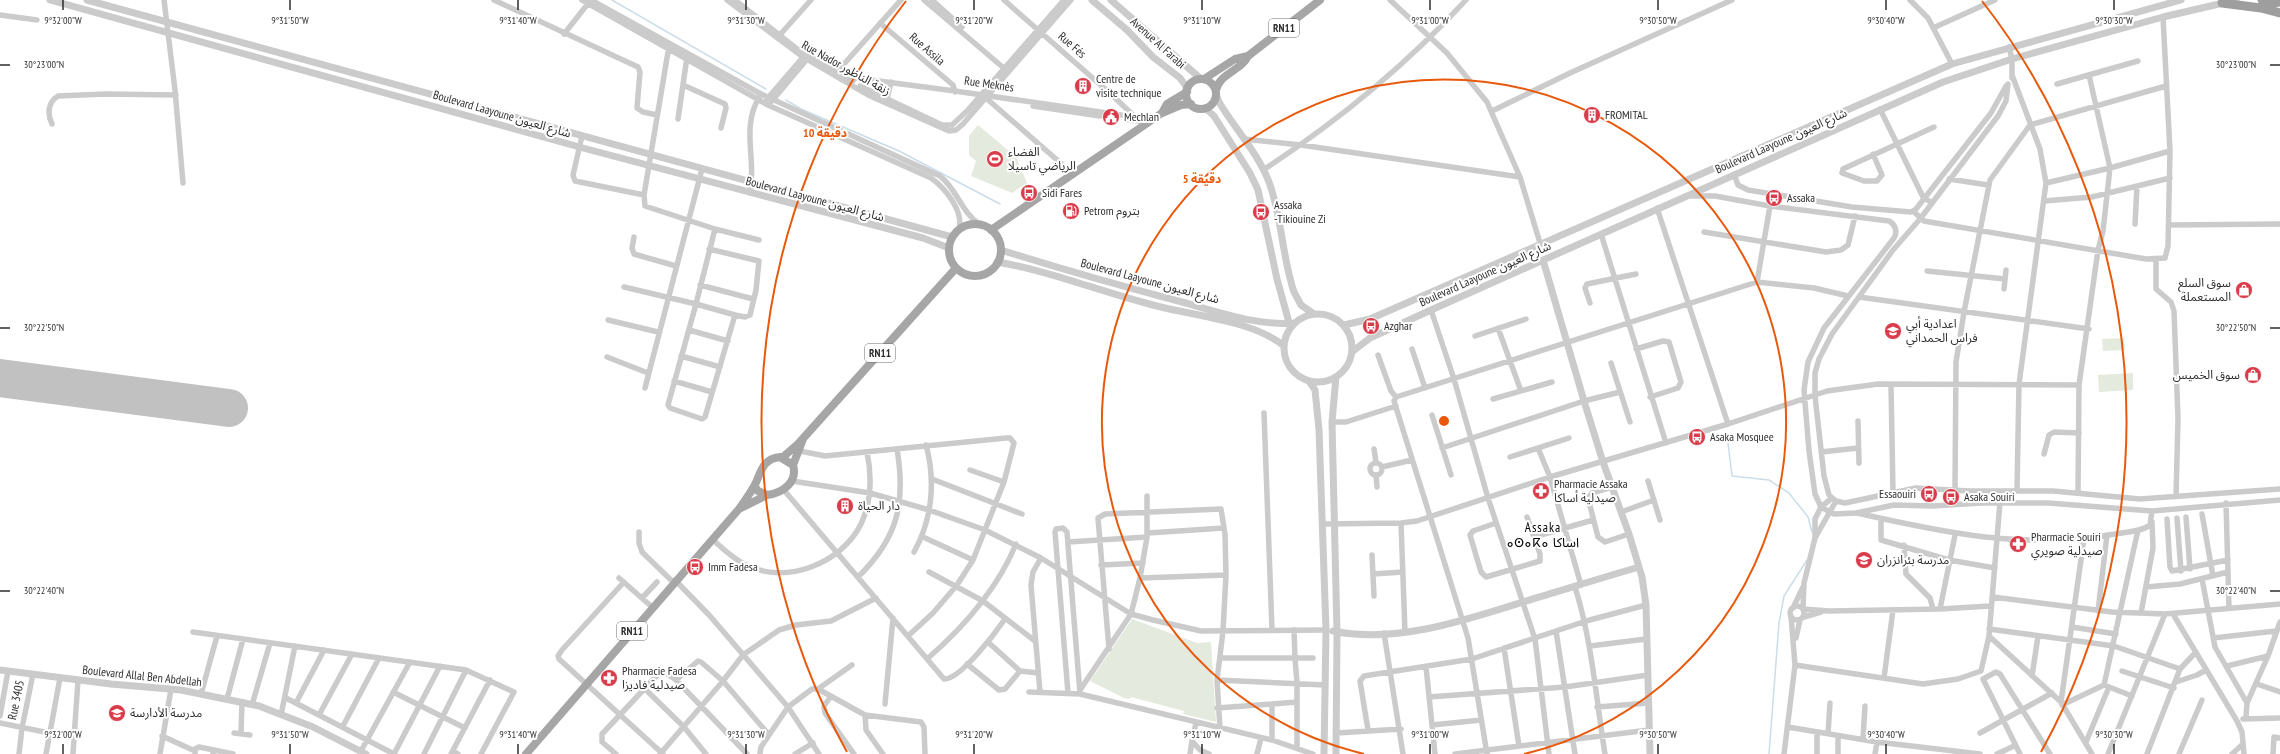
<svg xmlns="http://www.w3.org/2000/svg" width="2280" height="754" font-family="'PT Sans Narrow','Noto Sans Arabic','Noto Sans Tifinagh',sans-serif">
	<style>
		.green { fill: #e4eadd }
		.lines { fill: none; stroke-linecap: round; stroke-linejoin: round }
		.stream { stroke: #cadde9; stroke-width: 1.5 }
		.runway { stroke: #c1c1c1; stroke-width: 38 }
		.minor { stroke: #cbcbcb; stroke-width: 5.5 }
		.tertiary { stroke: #cbcbcb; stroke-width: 7 }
		.primary { stroke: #a6a6a6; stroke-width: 8 }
		.trunk { stroke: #9e9e9e; stroke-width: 9 }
		.ticks { fill: none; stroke: #2e2e2e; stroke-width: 1.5 }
		.ring { fill: none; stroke: #e8590c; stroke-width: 2 }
		.labels { text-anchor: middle; stroke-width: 4; stroke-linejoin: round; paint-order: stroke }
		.shield { fill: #fff; stroke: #6d6d6d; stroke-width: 1 }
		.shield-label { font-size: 11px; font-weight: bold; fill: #2e2e2e }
		.street-label { font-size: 12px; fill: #2e2e2e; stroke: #fff }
		.poi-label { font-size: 12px; fill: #2e2e2e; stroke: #fff; text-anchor: start }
		.neighbourhood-label { font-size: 13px; letter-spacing: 1px; fill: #000; stroke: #fff }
		.ticks-label { font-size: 10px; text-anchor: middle; fill: #2e2e2e; stroke: #fff; stroke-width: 4; stroke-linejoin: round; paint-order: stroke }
		.centre { fill: #e8590c; stroke: #fff; stroke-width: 2 }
		.ring-label { font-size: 12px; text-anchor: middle; font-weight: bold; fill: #e8590c; stroke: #fff; stroke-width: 4; stroke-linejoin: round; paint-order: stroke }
	</style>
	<rect width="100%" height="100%" fill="#fff"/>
	<!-- green -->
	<path class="green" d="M978,125L1016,157L1027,183L1012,193L971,176L976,161L969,155V136Z
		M2124,338L2125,350L2103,351L2102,339Z
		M2133,373V390L2099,392L2098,375Z
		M1132,619L1197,643L1211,642L1216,722L1183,714L1184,711L1131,697L1129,699L1124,698L1090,681Z"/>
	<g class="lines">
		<!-- stream -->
		<path class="stream" d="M612,0L766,89
			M786,100L801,109L899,151L1000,204
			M1728,443L1732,476L1769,480L1789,493L1808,517L1812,532
			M1769,754L1779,623L1784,596L1807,560"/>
		<!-- runway -->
		<path class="runway" d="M0,378L229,408"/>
		<!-- minor -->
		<path class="minor" d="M164,0L175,90L183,183
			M494,0L638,67L640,72L637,108L643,112L657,115
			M582,0L768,105L931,178C945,188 964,211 959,229
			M591,0L761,94L940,176C958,190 961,213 981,225
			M727,0L803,57L868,95L949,131L956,130L963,124L1071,0
			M735,0L797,49L853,81
			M924,0L1006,70
			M932,0L962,27
			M1004,0L1112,95L1134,116
			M1390,0L1447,53L1487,102L1520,177L1540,243
			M1910,0L1928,18L1952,64
			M0,15L37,20
			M880,23L953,85L955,92
			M1933,28L1995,0
			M564,34L590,1
			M778,37L811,0
			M669,46L644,195L645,206L715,229L759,240
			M2009,47L2012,59V78
			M836,73L901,0
			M2012,75L2040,149L2046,183L2019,384L2017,490
			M848,77L955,91L1135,117
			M2008,84L2006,101L1998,116L1920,219L1893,250L1832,334L1819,359L1815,373V396L1824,476L1829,495L1836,501L1845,503L1916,488L1969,491H2053L2140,499L2280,489
			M2057,84L2138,61
			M683,85L725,104L726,108L721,128
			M860,86L942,125H952L967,111L1064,0
			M986,98L1072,173
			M767,99L804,56
			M887,99L891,82
			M771,102L808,58
			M1033,106L1100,116
			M1880,109L1923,197L1932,203
			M1492,111L1570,73L1732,0
			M678,119L687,57
			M1128,120L1139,121
			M52,124C47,114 48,102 58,96L105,94L176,95
			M582,136L573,175L575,181L644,195
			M1244,139L1301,145L1520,177
			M1873,154L1882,175L1877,181H1864L1842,173L1843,169L1934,127
			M1263,170C1337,122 1407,64 1466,0
			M1734,174L1738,185L1748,190L1852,207L1911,212L1916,209L1991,113L2006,86
			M1949,179L1988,185
			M2046,183L2110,168L2170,151
			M750,193C757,160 740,127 760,96
			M1691,196H1715L1770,206L1889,221C1895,224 1898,232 1894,238L1824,328L1808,362L1804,390L1809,451L1815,494L1821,507L1834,514L1856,513L1894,505L1933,506L1982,503H2048L2152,511L2280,500
			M2044,201L2092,197L2170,178
			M1657,208L1728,424
			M1913,211L1924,221L2146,259L2165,258L2168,246L2170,151L2163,17
			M2135,224L2137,186
			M2169,225L2280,224
			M1704,232L1826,252L1841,250L1848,245L1855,216
			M1601,234L1666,443
			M634,237L632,248L634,254L676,266
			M709,249L759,261L756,290L750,315L745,317L735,315
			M2156,260V289L2171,302L2174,311L2178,418L2176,497
			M1927,271L2005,279
			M1757,282L1770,206
			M700,285L753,299
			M624,287L696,304L715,229
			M2004,289L2006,270
			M1859,297L2089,329
			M1590,303L1585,288L1587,284L1636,274
			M696,304L735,315L705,417L702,419L670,408L668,405Z
			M1431,310L1454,379L1488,498L1535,639L1549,754
			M608,320L658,332
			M1498,328L1521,391
			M689,330L728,341
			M1475,336L1526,319
			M1412,349L1425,388
			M1636,349L1663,341L1669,342L1681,382L1678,388L1650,397
			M1378,355L1391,391L1396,397
			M681,356L720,367
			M607,357L648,373
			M1611,363L1630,422
			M674,381L712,392
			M1891,385L1893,493
			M645,388L702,169
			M1493,399L1552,382
			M1264,413L1272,630
			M1432,415L1451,475
			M1858,421L1859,463
			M1332,422H1346L1396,406
			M1442,448L1584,401L1620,392
			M1538,448L1550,477L1581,585
			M1374,449L1376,462
			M800,451L825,456L1006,438H1010L1014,443L1004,482L973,560L957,585L933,613L908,636
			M1821,452L1858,448
			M2044,454L2049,435L2054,432L2079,433
			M1510,457L1569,438
			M1370 469a6 6 0 1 1 12 0a6 6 0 1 1-12 0Z
			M1382,467L1412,460
			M970,470L1004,482
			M1376,475L1377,487
			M932,479L1022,514
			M792,481L870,493L929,510L985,530L1041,558L1131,614L1153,620L1201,631L1326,630
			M1648,481L1660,520
			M1612,487L1592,493L1588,498L1598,537L1605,542L1629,534
			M783,489L944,679C960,680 996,632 1005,619
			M1955,489L1956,362L1964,312L1990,180L2030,125L2166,86
			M2078,493L2079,385L2098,250L2103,231L2110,168L2089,75
			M2226,503L2229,608
			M1621,512L1654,500
			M1857,513C1945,533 2025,550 2115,534C2126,532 2141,532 2150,525L2152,511
			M2202,514L2213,576
			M2186,517L2190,569
			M2177,518L2181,571
			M1881,519V540L1949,560L1995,568
			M2167,519L2170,567L2172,571L2228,560
			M1401,523L1405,632
			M1496,523L1473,531L1470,535L1481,572L1486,577L1540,561V554L1527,517
			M1322,524L1401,523L1417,521L1550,477L1728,424L1827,391L1878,384L2079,385
			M639,532V543L642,552L673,582
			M1148,533L1224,528
			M923,537L973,560
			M1534,537L1593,520
			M1815,538L1836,501
			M712,539C723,549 733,559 746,565C786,585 841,564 861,524C871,502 872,476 867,452
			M1068,542L1147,537
			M1904,545L1906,574L1930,598L1933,609
			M914,552C932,520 936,481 926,445
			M1372,555L1374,596
			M1101,565L1143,563
			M929,572L983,601L1035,641
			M1373,574L1403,572
			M858,577C898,538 906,503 897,449
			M619,578L652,607
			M1140,578L1226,575
			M2202,579L2215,647L2247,703
			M675,580L710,616L788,707L819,754
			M624,582L562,650L558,656L559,659L663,754
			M1575,587C1592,641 1596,698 1605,754
			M2146,587L2180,584L2228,572
			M1993,597L2112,612L2165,614L2280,604
			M642,598L657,582
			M1790 613a7 7 0 1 1 14 0a7 7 0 1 1-14 0Z
			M1793,608L1803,587
			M1803,608L1804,583L1815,538V519L1821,507L1832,498
			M1803,609L1829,611L1940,609L1990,606
			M1940,609L1955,535
			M2098,611L2107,535
			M2141,613L2153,548L2152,522
			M2173,614L2237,721L2242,732L2244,754
			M1804,617L1821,612
			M2072,627L2116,634
			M1989,629L2114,646L2180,669
			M1294,630L1295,658H1313
			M1556,631L1575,754
			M193,632L466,670L514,692L481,754
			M1384,633L1403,754
			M1989,636L2061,702L2092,754
			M1796,638L1800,620
			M2213,638L2276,631
			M1590,646L1646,639
			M1504,648L1519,746
			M1109,649L1098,518L1105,514L1221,509L1225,534L1226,575L1223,631L1217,680L1220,729
			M1220,658H1295L1297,683V748
			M927,659C964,627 997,590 1016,544
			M967,664L999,690L1005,689L1020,671L988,642
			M1795,665L1923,684L1958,679L1981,671L1989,636L2000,502
			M2227,666L2268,656
			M1426,667L1435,754
			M1020,671L1038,673
			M2122,671L2174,688
			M2032,676L2038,636
			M1884,678L1893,610
			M676,680L698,661L701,662L723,681L769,735
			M1217,680L1325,685
			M2176,682L2197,675L2206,670
			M2257,684L2280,692
			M2104,685L2138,530
			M644,688L684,727L706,754
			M818,689L852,665
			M1080,690L1131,614L1140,578L1147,537V496
			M393,692L465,728
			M1029,692L1080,694L1272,740L1313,754
			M1040,692L1031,585L1033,572L1041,558
			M1068,693L1055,532L1056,529L1063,528L1067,532L1080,694
			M201,694L217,636
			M831,696L824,706L825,713L854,754
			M1429,697L1565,687L1648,675
			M286,698L394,754
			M227,699L243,639
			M2061,702L2084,538
			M296,703L324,650
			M885,704L893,618
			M1272,704L1297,702
			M252,705L270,643
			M2062,705L2104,685L2132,696
			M1597,707L1649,703
			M1217,708L1272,704V740
			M281,715L295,646
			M319,715L352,654
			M865,715L866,730L883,754
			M0,716L8,671
			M2246,717L2247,703L2268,656L2280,622
			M2243,719L2280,718
			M0,723L74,738
			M1196,723L1192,741L1200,750L1209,754
			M1432,725L1481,720
			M343,726L379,658
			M1788,727L1877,742L1980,754
			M1368,730L1360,681L1364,676L1472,659L1586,621L1646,605
			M234,733L250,735
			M1337,733L1401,729
			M1980,733L2052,693
			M241,734L242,702
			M1828,734L1830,703
			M162,736L195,751
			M1863,739L1865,706
			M2086,742L2109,687
			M361,751L410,662
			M453,751L458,754
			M19,754L22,728L33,674
			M46,754L60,678
			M73,754L78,680
			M160,754L171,689
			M195,754V749L199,747L214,750
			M213,754L214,750L233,754
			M394,754L440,666
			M424,754L466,670
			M451,754L490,680
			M616,754L602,742V734L662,670L676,680L747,754
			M660,754L723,681L743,655L779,630L796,625L831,621L876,598
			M760,754L761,747L788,707L812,689H818L865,715L921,722L924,727L925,754
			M795,754L813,743
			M1190,754L1192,741
			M1257,754L1261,738
			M1455,754L1649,730
			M1487,754L1468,638L1394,401L1396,397L1757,282L1814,288L1848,296
			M1784,754L1795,665L1791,616
			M1817,754V732
			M1838,754V736
			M1875,754L1877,742
			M1997,754L2014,746
			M2020,754L1983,679L1996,672L2000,674L2050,754
			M2108,754L2165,614
			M2147,754L2180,669L2196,652
			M2179,754L2202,700
			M2232,754L2243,744
			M2273,754L2274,737L2280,738"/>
		<!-- tertiary -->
		<path class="tertiary" d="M50,0L583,148L923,238L949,248
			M87,0L952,237
			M1092,0L1127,30L1153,57L1180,78L1188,89
			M1111,0L1201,79
			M1216,94L1219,102C1235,129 1258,153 1269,182C1282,217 1282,257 1294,292L1301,305L1314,314
			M1205,108L1214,116L1250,173L1258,190L1277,279L1290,326
			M1001,250C1061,269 1121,286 1182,302C1219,312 1256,326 1295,323
			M1543,260L1584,401L1603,462L1629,534L1642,577L1646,605L1650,754
			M997,262C1052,271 1103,293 1157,306C1195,316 1254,321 1284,346
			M1284 348a34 34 0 1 1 68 0a34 34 0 1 1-68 0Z
			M1344,325L1370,319L1952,64L2181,0
			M1353,351L1370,338L1431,310L1943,82L2012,59L2163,17L2236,0
			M1309,381L1315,390L1319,430L1326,630L1324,754
			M1333,631C1396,644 1466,620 1526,601C1563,590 1601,578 1639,567
			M0,670L111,684L181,690L259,706L313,727L366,754
			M1336,754L1337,632L1332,422L1336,377"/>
		<!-- primary -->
		<path class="primary" d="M1204,79L1235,59L1248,56
			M1186 94a15 15 0 1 1 30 0a15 15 0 1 1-30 0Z
			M1216,90C1220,73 1241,71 1248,56L1320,0
			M1162,113L1167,104L1187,92
			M949 250a26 26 0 1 1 52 0a26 26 0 1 1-52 0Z
			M991,230L1162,113L1181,105L1191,104
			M783,457L798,444L956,268
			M793,465L803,439
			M739,509L767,495
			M526,754L739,509C744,502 749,495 753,488C761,476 760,459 780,457L793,465C798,482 783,493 767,495L758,491L755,487"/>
		<!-- trunk -->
		<path class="trunk" d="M2262,0L2273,3L2280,2
			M2222,3L2261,8L2280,13"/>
	</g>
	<!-- ticks -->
	<path class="ticks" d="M63,0V10M290,0V10M518,0V10M746,0V10M974,0V10M1202,0V10M1430,0V10M1658,0V10M1886,0V10M2114,0V10M0,65H10M2270,65H2280M0,328H10M2270,328H2280M0,591H10M2270,591H2280M63,744V754M290,744V754M518,744V754M746,744V754M974,744V754M1202,744V754M1430,744V754M1658,744V754M1886,744V754M2114,744V754"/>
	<!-- distance rings -->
	<g class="ring">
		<path d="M1364 754A342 342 0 1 1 1524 754"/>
		<path d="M847 752A683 683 0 0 1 906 1M1982 1A683 683 0 0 1 2041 752"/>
	</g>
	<!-- icons -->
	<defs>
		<g id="building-disc" transform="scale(0.9)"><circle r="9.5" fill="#d93c4a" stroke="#fff"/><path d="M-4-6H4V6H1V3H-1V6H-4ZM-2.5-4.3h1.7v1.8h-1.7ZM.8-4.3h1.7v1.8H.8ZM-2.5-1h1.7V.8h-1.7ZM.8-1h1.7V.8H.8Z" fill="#fff"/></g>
		<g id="civic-disc" transform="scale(0.9)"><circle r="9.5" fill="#d93c4a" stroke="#fff"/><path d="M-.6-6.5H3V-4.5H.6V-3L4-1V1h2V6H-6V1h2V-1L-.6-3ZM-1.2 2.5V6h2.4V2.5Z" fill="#fff"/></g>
		<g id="stadium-disc" transform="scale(0.9)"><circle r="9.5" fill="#d93c4a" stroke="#fff"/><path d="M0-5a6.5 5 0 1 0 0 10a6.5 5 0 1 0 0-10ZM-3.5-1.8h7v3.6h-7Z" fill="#fff"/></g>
		<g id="bus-disc" transform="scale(0.9)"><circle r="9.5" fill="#d93c4a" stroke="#fff"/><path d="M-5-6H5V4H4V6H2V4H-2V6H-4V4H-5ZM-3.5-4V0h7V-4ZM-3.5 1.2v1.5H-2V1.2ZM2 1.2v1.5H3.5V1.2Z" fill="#fff"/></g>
		<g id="fuel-disc" transform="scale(0.9)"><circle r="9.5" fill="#d93c4a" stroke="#fff"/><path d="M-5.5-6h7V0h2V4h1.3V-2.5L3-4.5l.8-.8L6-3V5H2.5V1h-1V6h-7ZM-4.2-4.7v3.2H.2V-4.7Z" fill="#fff"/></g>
		<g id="shop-disc" transform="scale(0.9)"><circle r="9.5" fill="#d93c4a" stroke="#fff"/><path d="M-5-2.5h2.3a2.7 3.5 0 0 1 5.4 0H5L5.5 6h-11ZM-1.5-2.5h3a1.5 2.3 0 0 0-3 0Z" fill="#fff"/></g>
		<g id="school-disc" transform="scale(0.9)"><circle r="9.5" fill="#d93c4a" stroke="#fff"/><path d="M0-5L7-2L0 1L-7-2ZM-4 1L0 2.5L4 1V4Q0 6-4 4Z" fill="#fff"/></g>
		<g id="pharmacy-disc" transform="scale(0.9)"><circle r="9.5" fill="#d93c4a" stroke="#fff"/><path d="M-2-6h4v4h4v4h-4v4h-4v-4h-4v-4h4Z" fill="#fff"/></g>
	</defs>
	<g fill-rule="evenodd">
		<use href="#building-disc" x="1083" y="86"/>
		<use href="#building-disc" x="1592" y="115"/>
		<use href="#civic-disc" x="1111" y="117"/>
		<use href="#stadium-disc" x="995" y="159"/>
		<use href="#bus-disc" x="1029" y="193"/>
		<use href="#bus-disc" x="1774" y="198"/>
		<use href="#fuel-disc" x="1071" y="211"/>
		<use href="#bus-disc" x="1261" y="212"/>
		<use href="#shop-disc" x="2244" y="290"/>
		<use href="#bus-disc" x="1371" y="326"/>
		<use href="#school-disc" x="1893" y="331"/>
		<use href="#shop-disc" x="2253" y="375"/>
		<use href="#bus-disc" x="1697" y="437"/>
		<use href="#pharmacy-disc" x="1541" y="491"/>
		<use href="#bus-disc" x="1929" y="494"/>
		<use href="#bus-disc" x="1951" y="497"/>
		<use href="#building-disc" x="845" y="506"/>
		<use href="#pharmacy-disc" x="2018" y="544"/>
		<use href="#school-disc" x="1864" y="560"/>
		<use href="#bus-disc" x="695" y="567"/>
		<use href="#pharmacy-disc" x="609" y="678"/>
		<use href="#school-disc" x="117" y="713"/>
	</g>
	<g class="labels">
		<!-- shield labels -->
		<g class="shield">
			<rect x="1269" y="19" width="30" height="18" rx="3"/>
			<rect x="865" y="344" width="30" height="18" rx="3"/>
			<rect x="617" y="622" width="30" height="18" rx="3"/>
		</g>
		<g class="shield-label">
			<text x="1284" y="32">RN11</text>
			<text x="880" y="357">RN11</text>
			<text x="632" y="635">RN11</text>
		</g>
		<!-- street labels -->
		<g class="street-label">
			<text transform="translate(1158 43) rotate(42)" y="4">Avenue Al Farabi</text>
			<text transform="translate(1072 45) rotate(41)" y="4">Rue Fés</text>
			<text transform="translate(927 49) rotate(41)" y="4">Rue Assila</text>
			<text transform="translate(846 68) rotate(29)" y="4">Rue Nador زنقة الناظور</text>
			<text transform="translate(989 84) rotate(8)" y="4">Rue Meknès</text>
			<text transform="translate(502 114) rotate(16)" y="4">Boulevard Laayoune شارع العيون</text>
			<text transform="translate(1781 141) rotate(-24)" y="4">Boulevard Laayoune شارع العيون</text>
			<text transform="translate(815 199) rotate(15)" y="4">Boulevard Laayoune شارع العيون</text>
			<text transform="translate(1485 274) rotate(-24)" y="4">Boulevard Laayoune شارع العيون</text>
			<text transform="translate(1150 281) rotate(15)" y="4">Boulevard Laayoune شارع العيون</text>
			<text transform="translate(142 676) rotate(6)" y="4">Boulevard Allal Ben Abdellah</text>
			<text transform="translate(16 700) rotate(-78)" y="4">Rue 3405</text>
		</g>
		<!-- poi labels -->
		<g class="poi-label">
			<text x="1096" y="83">Centre de<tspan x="1096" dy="14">visite technique</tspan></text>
			<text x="1605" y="119">FROMITAL</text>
			<text x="1124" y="121">Mechlan</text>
			<text x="1008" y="156">الفضاء<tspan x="1008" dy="14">الرياضي تاسيلا</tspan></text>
			<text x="1042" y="197">Sidi Fares</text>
			<text x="1787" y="202">Assaka</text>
			<text x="1274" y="209">Assaka<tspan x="1274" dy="14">-Tikiouine Zi</tspan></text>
			<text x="1084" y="215">Petrom بتروم</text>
			<text x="2231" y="287" text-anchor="end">سوق السلع<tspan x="2231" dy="14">المستعملة</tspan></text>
			<text x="1906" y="328">اعدادية أبي<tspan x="1906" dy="14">فراس الحمداني</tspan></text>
			<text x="1384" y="330">Azghar</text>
			<text x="2240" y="379" text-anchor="end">سوق الخميس</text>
			<text x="1710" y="441">Asaka Mosquee</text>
			<text x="1554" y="488">Pharmacie Assaka<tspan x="1554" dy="14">صيدلية أساكا</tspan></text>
			<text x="1916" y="498" text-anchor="end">Essaouiri</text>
			<text x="1964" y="501">Asaka Souiri</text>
			<text x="858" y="510">دار الحياة</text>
			<text x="2031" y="541">Pharmacie Souiri<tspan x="2031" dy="14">صيدلية صويري</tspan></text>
			<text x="1877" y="564">مدرسة بئرانزران</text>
			<text x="708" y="571">Imm Fadesa</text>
			<text x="622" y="675">Pharmacie Fadesa<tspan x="622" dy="14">صيدلية فاديزا</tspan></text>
			<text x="130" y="717">مدرسة الأدارسة</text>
		</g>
		<!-- neighbourhood labels -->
		<g class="neighbourhood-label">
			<text x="1543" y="532">Assaka<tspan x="1543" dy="15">ⴰⵙⴰⴽⴰ اساكا</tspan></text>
		</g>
	</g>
	<g class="ticks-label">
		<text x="63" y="24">9°32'00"W</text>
		<text x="290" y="24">9°31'50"W</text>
		<text x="518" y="24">9°31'40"W</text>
		<text x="746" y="24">9°31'30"W</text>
		<text x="974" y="24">9°31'20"W</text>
		<text x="1202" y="24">9°31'10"W</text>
		<text x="1430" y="24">9°31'00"W</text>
		<text x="1658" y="24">9°30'50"W</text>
		<text x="1886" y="24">9°30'40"W</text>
		<text x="2114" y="24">9°30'30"W</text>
		<text x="44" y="68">30°23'00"N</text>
		<text x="2236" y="68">30°23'00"N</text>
		<text x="44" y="331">30°22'50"N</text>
		<text x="2236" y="331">30°22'50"N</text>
		<text x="44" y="594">30°22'40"N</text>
		<text x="2236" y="594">30°22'40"N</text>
		<text x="63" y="738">9°32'00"W</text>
		<text x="290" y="738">9°31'50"W</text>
		<text x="518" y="738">9°31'40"W</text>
		<text x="746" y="738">9°31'30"W</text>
		<text x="974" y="738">9°31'20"W</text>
		<text x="1202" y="738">9°31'10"W</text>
		<text x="1430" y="738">9°31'00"W</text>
		<text x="1658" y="738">9°30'50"W</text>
		<text x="1886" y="738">9°30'40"W</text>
		<text x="2114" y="738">9°30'30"W</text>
	</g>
	<circle cx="1444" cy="421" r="6" class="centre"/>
	<g class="ring-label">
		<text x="825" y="137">10 دقيقة</text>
		<text x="1202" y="183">5 دقيقة</text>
	</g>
</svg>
